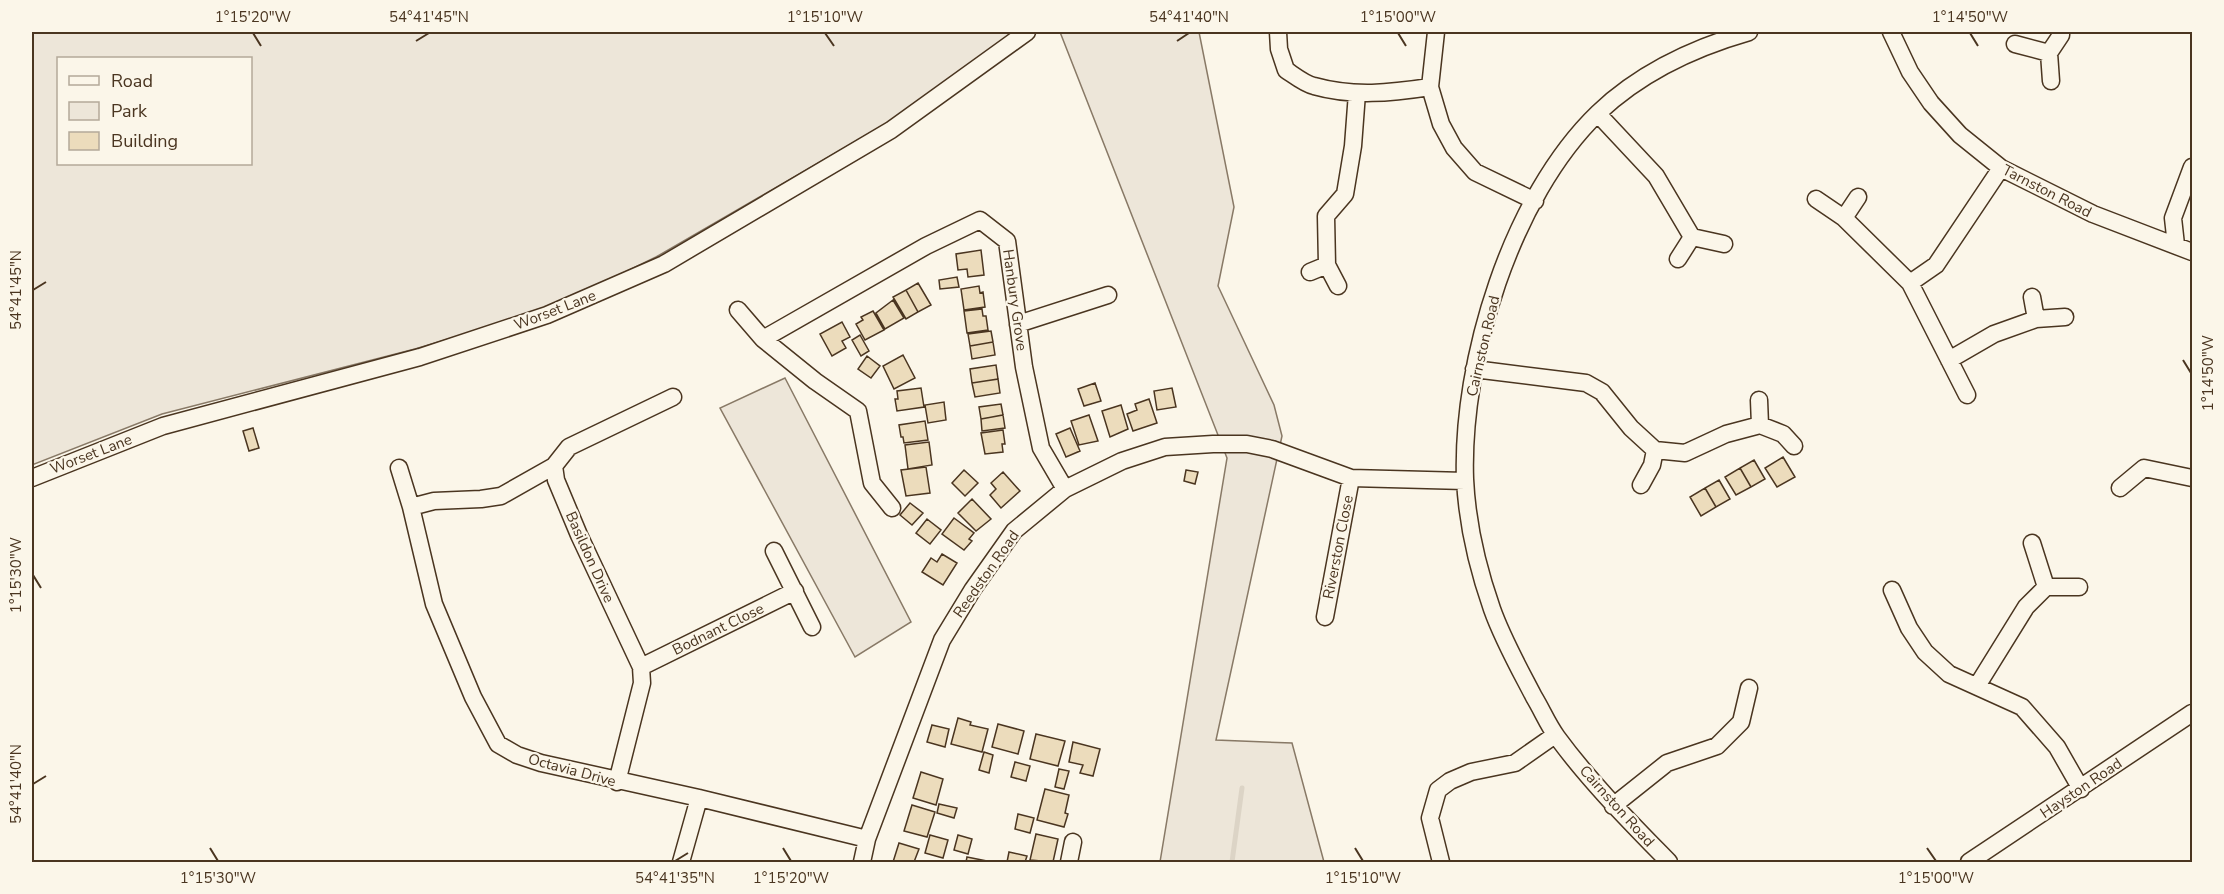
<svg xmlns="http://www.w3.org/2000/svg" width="2224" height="894" font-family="'Nunito Sans',sans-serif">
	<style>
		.green { fill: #ede6d9; stroke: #887966; stroke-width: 1.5; fill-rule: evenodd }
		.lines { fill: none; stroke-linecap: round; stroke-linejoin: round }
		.stream { stroke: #dcd4c6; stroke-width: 5 }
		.building { fill: #ecdcbc; stroke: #4a3520; stroke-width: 1.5 }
		.minor-casing { stroke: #4a3520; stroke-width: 19 }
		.minor { stroke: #fbf6e9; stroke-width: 16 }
		.ticks { fill: none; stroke: #4a3520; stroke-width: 2 }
		.labels { text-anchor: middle; stroke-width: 4.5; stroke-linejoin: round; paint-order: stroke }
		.street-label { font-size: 15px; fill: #4a3520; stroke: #fbf6e9 }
		.neatline { fill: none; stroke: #4a3520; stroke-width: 2 }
		.ticks-label { font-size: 15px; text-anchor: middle; fill: #4a3520 }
	</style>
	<rect width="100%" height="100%" fill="#fbf6e9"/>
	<!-- green -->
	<path class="green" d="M32,32H1014L884,125L656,257L550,309L415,349L162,414L32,465ZM58,58H250V164H58Z
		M1060,32H1199L1234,207L1218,286L1274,405L1282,436L1216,740L1292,743L1324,862H1160L1227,458Z
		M785,378L911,622L855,657L720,408Z"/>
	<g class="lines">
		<!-- stream -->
		<path class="stream" d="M1232,862L1242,788"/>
	</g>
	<!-- building -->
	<path class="building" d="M981,250L984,275L968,277L967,269L958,270L956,254Z
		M957,277L959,287L940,289L939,280Z
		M918,283L931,305L918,312L906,290Z
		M979,286L980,293L983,292L985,307L964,310L961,289Z
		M906,290L918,312L906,319L893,297Z
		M893,300L904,318L885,329L876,313Z
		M982,309L983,316H986L988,330L967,333L964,311Z
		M873,311L884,330L865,340L856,324L863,320L861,317Z
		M842,322L850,337L842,341L846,348L832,356L820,334Z
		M991,331L993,342L970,346L968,334Z
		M860,335L869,351L861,356L852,340Z
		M993,342L995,355L972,359L970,346Z
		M903,355L915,378L894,389L883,366Z
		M867,356L880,366L871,378L858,369Z
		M996,365L998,379L972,383L970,369Z
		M998,379L1000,393L975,397L972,383Z
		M1095,383L1101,401L1084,406L1078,389Z
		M921,388L924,407L897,411L895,399H898L897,391Z
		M1172,388L1176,407L1157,410L1154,391Z
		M1149,399L1157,423L1133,431L1127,414L1137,410L1135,404Z
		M944,402L946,420L928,423L925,405Z
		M1001,404L1003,415L981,419L979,407Z
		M1121,405L1128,429L1110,437L1102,411Z
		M1003,415L1005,428L982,431L981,419Z
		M1089,415L1098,441L1079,445L1071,421Z
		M925,421L928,440L904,443L903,437H901L899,425Z
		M253,428L259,448L249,451L243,431Z
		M1070,428L1080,451L1066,457L1056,434Z
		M1003,430L1005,444H1002L1003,452L985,454L981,433Z
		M929,442L932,465L908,469L905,445Z
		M1783,457L1795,477L1777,487L1765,468Z
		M1754,460L1765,479L1751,487L1740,468Z
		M926,467L930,493L906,496L901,470Z
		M1740,468L1751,487L1736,495L1725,477Z
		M964,470L978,483L965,496L952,483Z
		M1186,470L1198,472L1195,484L1184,481Z
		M1003,472L1020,491L1001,508L990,495L996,489L991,483Z
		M1719,480L1730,499L1716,507L1705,488Z
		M1705,488L1716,507L1701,516L1690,497Z
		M972,499L991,519L976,531L958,513Z
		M910,503L923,513L912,525L900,515Z
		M954,518L974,533L969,539L972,541L964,550L942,534Z
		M927,519L941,530L930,544L916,533Z
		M942,554L957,563L943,585L922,572L931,558L937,562Z
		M958,718L971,722L970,725L988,729L982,752L951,744Z
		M998,724L1024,731L1018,754L992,747Z
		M932,725L949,729L945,747L927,742Z
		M1036,734L1065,741L1058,766L1030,759Z
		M1073,742L1100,749L1093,776L1080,773L1083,765L1069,762Z
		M984,752L993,755L989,773L979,770Z
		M1015,762L1030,766L1026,781L1011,777Z
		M1059,769L1069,771L1064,789L1055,787Z
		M921,772L943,779L936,805L913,798Z
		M1045,789L1069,795L1065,813L1068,814L1064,827L1037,820Z
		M939,804L957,808L954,818L937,813Z
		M912,805L935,812L927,837L904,831Z
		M1018,814L1034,818L1030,833L1015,829Z
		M1036,834L1058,839L1053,862L1030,860Z
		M930,835L948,840L943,858L925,853Z
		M958,835L972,839L968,854L954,850Z
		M899,843L919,849L914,862H893Z
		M1009,852L1027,856L1025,862H1007Z
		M967,857L992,862H966Z"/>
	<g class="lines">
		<!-- minor casing -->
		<g class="minor-casing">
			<path id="minor" d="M1278,32L1279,49L1286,70C1295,76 1305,84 1314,86C1353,97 1391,93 1430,87
				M1436,32L1430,87L1441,124L1454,148L1475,172L1535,201
				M1891,32L1910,72L1931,103L1960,135L2001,168L2093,214L2192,252
				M2015,44L2049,53L2051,81
				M2049,53L2061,35V32
				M1598,114L1656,176L1692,237
				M1816,199L1844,218L1910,283
				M1844,218L1858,197
				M2176,245L2173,218L2192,167
				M1678,259L1692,237L1724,244
				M1310,272L1327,265
				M1338,286L1327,265L1326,216L1345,194L1353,146L1357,93
				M2032,297L2036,319
				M738,310L763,339L815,381L858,411L872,483L892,508
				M1018,324L1108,295
				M763,339L926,246L980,220L1007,241L1024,367L1041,448L1065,489
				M1949,360L1994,334L2036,319L2065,317
				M1474,369L1586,383L1602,392L1631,428L1655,450L1685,453L1726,434L1760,425L1783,434L1794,446
				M1967,395L1910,283L1936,265L2001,168
				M1759,400L1760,425
				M399,468L411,507L434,604L473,697L498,744L517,755L541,763L699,798L867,839
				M32,478L163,426L420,357L547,315L664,264L891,130L1027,32
				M1641,485L1652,465L1655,450
				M2120,488L2144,468L2192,478
				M411,507L434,501L481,499L501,496L554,466
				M774,551L812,627
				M2046,587H2079
				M1892,590L1909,628L1925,652L1949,674L2022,707L2057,747L2081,789
				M1325,617L1351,478
				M641,667L795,591
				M1977,686L2026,607L2046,587L2032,543
				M617,782L642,683L641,667L579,535L556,480L554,466L569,447L673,397
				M1613,806L1667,763L1717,746L1741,722L1749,688
				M681,862L699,798
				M862,862L867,839L942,640L973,589L1014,531L1065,489L1122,461L1165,447L1213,444H1247L1272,449L1351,478L1465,481
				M1069,862L1073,842
				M1441,862L1430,818L1438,790L1450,781L1471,772L1515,763L1555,735
				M1669,862C1630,822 1590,782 1557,737C1548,725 1542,710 1534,697C1519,668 1503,640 1492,609C1478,569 1467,522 1465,479C1461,361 1511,197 1598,113C1641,72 1693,48 1749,32
				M1969,862L2192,713"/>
		</g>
		<!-- minor -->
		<use href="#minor" class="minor"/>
	</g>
	<!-- ticks -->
	<path class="ticks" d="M253,33L261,46M825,33L834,46M1398,33L1406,46M1970,33L1978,46M416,41L429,33M1177,41L1189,33M33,290L46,282M2183,360L2191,373M33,575L41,588M33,784L46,776M210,848L218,861M783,848L791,861M1355,848L1363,861M1927,848L1936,861M675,861L688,853"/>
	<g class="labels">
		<!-- street labels -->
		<g class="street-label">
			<text transform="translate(2047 191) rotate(27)" y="5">Tarnston Road</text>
			<text transform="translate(1015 300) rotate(82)" y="5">Hanbury Grove</text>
			<text transform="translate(555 310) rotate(-21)" y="5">Worset Lane</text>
			<text transform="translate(1483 346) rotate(-77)" y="5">Cairnston Road</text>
			<text transform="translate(91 454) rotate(-21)" y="5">Worset Lane</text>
			<text transform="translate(1338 547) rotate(-79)" y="5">Riverston Close</text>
			<text transform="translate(590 557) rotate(66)" y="5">Basildon Drive</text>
			<text transform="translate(986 574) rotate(-55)" y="5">Reedston Road</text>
			<text transform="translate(718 629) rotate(-26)" y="5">Bodnant Close</text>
			<text transform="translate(572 770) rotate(15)" y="5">Octavia Drive</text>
			<text transform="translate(2081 788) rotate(-34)" y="5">Hayston Road</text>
			<text transform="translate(1617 806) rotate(48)" y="5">Cairnston Road</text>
		</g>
	</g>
	<!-- border -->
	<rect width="2224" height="894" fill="none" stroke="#fbf6e9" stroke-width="66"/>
	<!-- legend -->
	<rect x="57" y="57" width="195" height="108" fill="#fbf6e9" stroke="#b4a999" stroke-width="1.5"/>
	<rect x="69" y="76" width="30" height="9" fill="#fbf6e9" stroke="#b4a999" stroke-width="1.5"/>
	<text x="111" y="87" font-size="18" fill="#4a3520">Road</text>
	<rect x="69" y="102" width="30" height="18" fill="#ede6d9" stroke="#b4a999" stroke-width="1.5"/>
	<text x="111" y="117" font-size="18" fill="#4a3520">Park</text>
	<rect x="69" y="132" width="30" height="18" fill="#ecdcbc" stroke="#b4a999" stroke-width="1.5"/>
	<text x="111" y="147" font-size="18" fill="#4a3520">Building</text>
	<rect x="33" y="33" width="2158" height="828" class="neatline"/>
	<g class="ticks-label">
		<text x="253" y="22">1°15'20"W</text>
		<text x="429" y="22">54°41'45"N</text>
		<text x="825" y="22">1°15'10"W</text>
		<text x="1189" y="22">54°41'40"N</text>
		<text x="1398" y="22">1°15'00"W</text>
		<text x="1970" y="22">1°14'50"W</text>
		<text transform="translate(16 290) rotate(-90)" y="5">54°41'45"N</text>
		<text transform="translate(2208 373) rotate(-90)" y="5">1°14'50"W</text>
		<text transform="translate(16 575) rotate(-90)" y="5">1°15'30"W</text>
		<text transform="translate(16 784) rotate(-90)" y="5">54°41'40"N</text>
		<text x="218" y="883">1°15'30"W</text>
		<text x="675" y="883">54°41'35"N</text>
		<text x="791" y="883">1°15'20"W</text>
		<text x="1363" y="883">1°15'10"W</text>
		<text x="1936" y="883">1°15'00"W</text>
	</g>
</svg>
